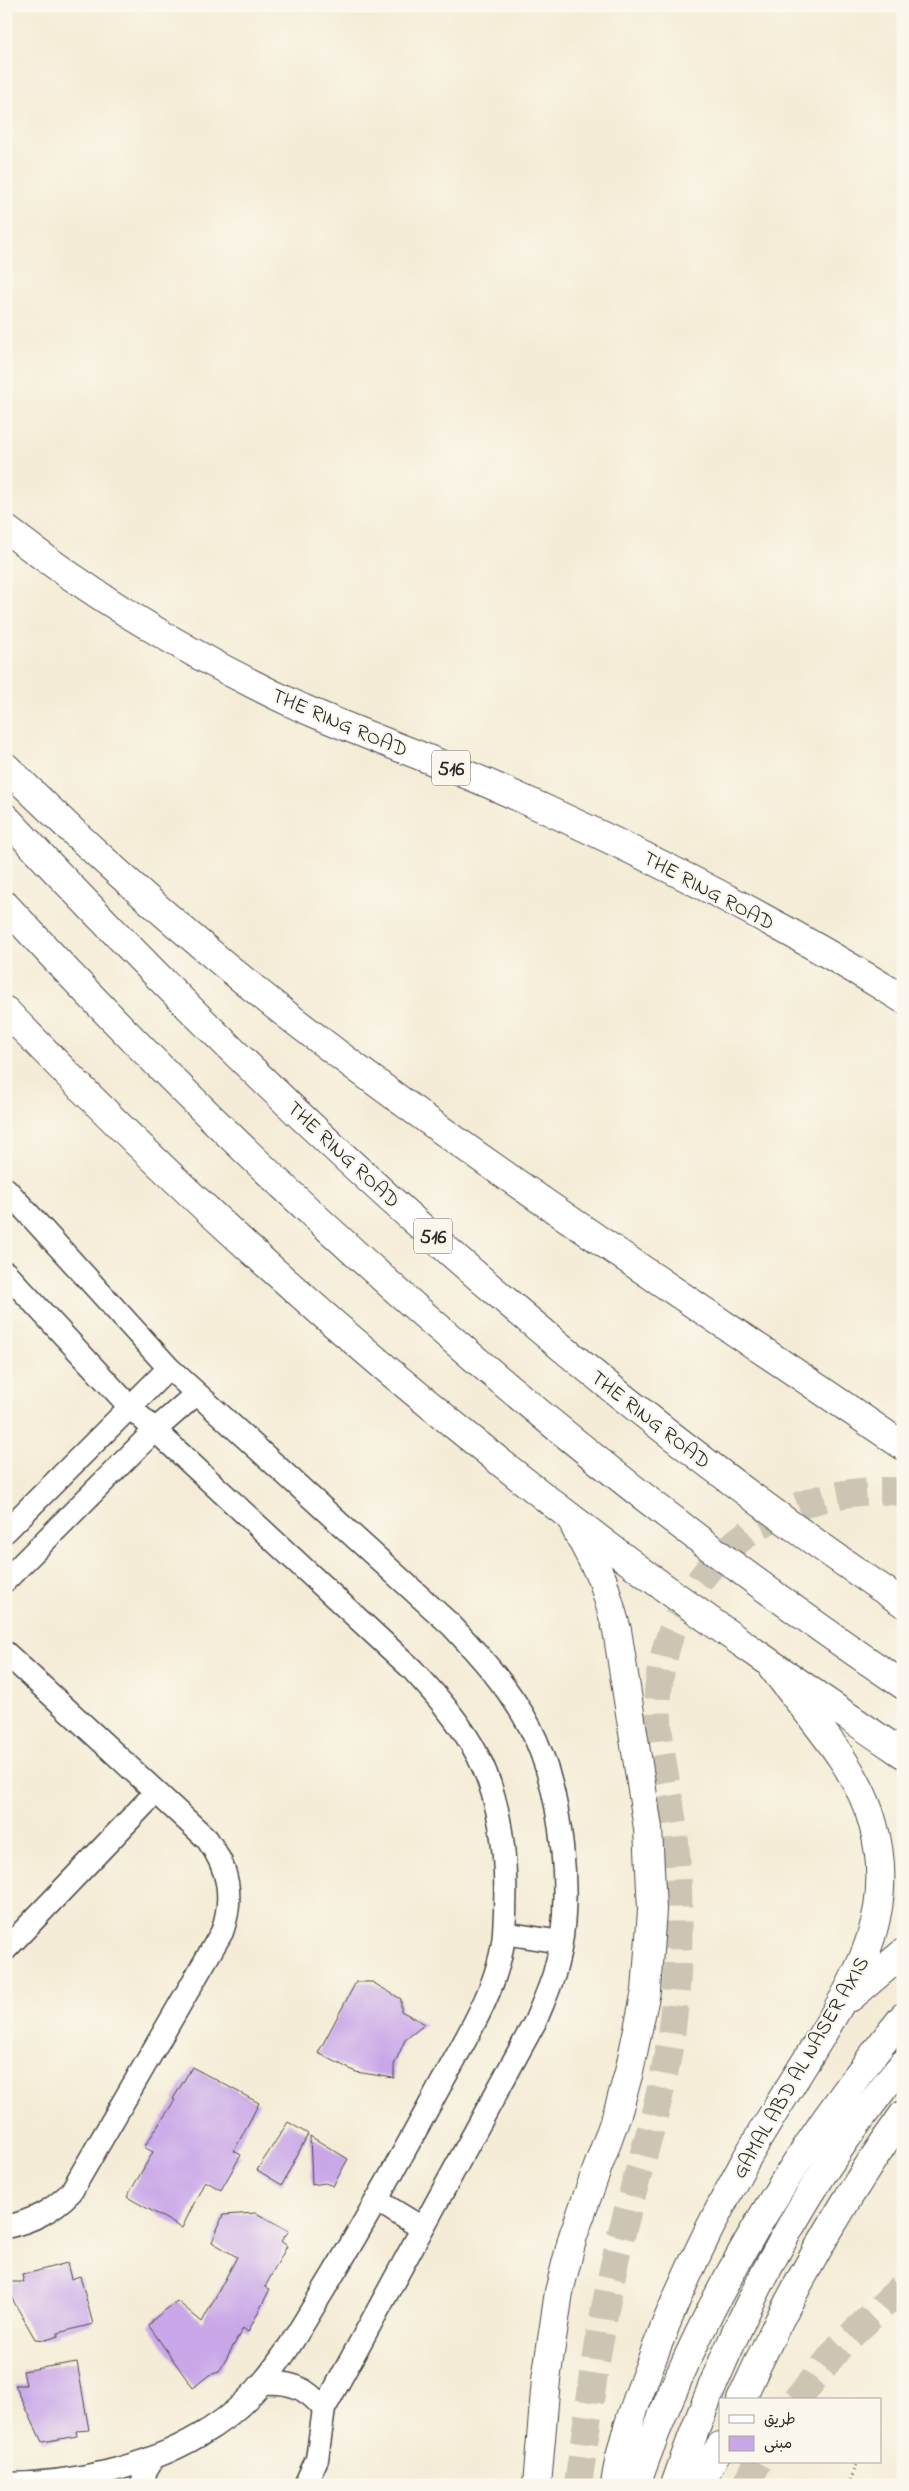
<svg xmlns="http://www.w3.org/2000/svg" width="909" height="2491" font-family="'Indie Flower','Playpen Sans Arabic',sans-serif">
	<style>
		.building { fill: #c9a7e8 }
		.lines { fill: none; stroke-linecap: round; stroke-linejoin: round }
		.highway-tunnel { stroke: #ccc5b4; stroke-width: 28; stroke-dasharray: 28 14; stroke-linecap: butt }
		.minor-casing { stroke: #494845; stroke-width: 25 }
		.major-casing { stroke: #494845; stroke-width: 30 }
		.highway-casing { stroke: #494845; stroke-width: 30 }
		.path { stroke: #494845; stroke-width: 3; stroke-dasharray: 1 4; stroke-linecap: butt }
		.minor { stroke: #fff; stroke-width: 22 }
		.major { stroke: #fff; stroke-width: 28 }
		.highway { stroke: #fff; stroke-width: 28 }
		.labels { text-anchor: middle; stroke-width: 4; stroke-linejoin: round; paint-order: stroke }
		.shield { fill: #fbf7ec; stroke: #696865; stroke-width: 1 }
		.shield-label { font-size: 20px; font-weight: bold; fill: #2b2b2b }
		.street-label { font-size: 21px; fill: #2b2b2b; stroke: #fbf7ec }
	</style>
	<rect width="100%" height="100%" fill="#fbf7ec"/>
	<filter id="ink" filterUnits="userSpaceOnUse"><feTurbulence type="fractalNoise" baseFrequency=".02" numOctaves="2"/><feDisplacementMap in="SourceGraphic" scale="10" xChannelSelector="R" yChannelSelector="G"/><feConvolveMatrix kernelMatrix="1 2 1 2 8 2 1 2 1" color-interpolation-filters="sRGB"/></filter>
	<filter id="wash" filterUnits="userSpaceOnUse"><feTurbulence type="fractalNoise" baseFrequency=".0096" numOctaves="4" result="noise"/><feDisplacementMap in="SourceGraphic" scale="20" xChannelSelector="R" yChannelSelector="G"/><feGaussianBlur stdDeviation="1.12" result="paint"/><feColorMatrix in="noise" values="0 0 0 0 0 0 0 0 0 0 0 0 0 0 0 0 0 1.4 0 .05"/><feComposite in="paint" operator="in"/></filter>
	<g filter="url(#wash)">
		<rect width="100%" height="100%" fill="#f4ecd6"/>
		<g id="blocks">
			<!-- building -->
			<path class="building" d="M356,1982H372L401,1999V2011L425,2024L405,2040L394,2065V2078L356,2072L318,2053Z
				M192,2067L259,2103L234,2151L241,2155L221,2190L205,2181L182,2228L127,2197L153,2152L144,2147L175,2100L173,2099Z
				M288,2122L308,2134L282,2185L257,2170Z
				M310,2136L348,2159L333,2186L325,2183L312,2185Z
				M256,2213L289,2231L281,2241L287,2246L265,2287L270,2289L248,2332L243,2328L219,2372L209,2375L193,2388L149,2326L155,2318L177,2301L202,2322L237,2257L212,2242L223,2215Z
				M67,2263L71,2279L80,2276L93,2324L58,2333V2336L46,2340L35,2339L6,2288V2282H24L22,2275Z
				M77,2362L89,2430L76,2431L77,2436L42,2442L15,2385H26L23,2371Z"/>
		</g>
	</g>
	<g filter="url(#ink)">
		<use href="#blocks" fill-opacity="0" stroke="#494845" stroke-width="1"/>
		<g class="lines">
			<!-- highway-tunnel -->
			<path class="highway-tunnel" d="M797,2400L839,2347L903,2286
				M578,2485C589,2410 598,2335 615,2261C632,2185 660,2113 671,2035C680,1968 681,1900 674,1832C668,1783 653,1733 659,1683C674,1561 784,1481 903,1492
				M746,2485L758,2462"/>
			<!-- minor casing -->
			<g class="minor-casing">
				<path id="minor" d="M6,1189L169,1368L451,1625C480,1656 510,1689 530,1727C563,1792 575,1904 554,1974C549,1990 542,2005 536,2020L324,2409L317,2459L305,2485
					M6,1273L130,1407L412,1669C436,1695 461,1723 478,1756C505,1809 508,1874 504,1932C501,1987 459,2049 434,2097C398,2163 362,2227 323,2291C304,2322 286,2355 263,2382C246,2402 223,2422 200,2435C143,2469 72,2483 6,2484
					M6,1531L169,1368
					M6,1580L155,1430L196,1394
					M6,1653L207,1839C229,1869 234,1897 222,1932L71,2192C52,2211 33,2221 6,2227
					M504,1933L561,1942
					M6,1949L155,1793
					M378,2201L422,2228
					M262,2383C290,2381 306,2387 324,2409
					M142,2485L146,2470L153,2458"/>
			</g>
			<!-- major casing -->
			<g class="major-casing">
				<path id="major" d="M851,1997L903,1953
					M741,2400C786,2300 840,2204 903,2115
					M615,2485C620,2446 634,2407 648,2370C674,2299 707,2230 744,2163C768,2120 795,2080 820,2038C863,1968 896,1908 873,1824C858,1766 807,1714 772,1667
					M636,2485C696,2314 789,2157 903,2017
					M675,2485C727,2334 800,2187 903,2064
					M699,2485L720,2446"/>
			</g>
			<!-- highway casing -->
			<g class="highway-casing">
				<path id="highway" d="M6,529C98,600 197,659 302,708C366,736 432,759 496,787C636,849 773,918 903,999
					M6,767C91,851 180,930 273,1004C474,1162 692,1301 903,1446
					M6,818C277,1109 572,1381 903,1603
					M6,906C273,1196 576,1465 903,1685
					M6,1011C194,1208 398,1388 615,1551C709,1622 806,1688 903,1754
					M537,2485L546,2380L559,2292L573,2236L618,2111L629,2072L646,1991L652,1910L648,1828L617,1630L603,1581L575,1527"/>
			</g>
			<!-- path -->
			<path class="path" d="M849,2485L857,2462"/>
			<!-- minor -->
			<use href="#minor" class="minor"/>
			<!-- major -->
			<use href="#major" class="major"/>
			<!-- highway -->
			<use href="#highway" class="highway"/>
		</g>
	</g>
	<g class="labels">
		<!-- shield labels -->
		<g class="shield">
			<rect x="432" y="750.5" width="38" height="35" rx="4"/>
			<rect x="414" y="1218.5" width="38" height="35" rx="4"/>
		</g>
		<g class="shield-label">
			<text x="451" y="775">516</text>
			<text x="433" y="1243">516</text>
		</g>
		<!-- street labels -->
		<g class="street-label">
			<text transform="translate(340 722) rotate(23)" y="7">THE RING ROAD</text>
			<text transform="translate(709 890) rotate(28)" y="7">THE RING ROAD</text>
			<text transform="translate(344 1154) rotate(43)" y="7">THE RING ROAD</text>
			<text transform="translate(651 1419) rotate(38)" y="7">THE RING ROAD</text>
			<text transform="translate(800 2067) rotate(-60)" y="7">GAMAL ABD AL NASER AXIS</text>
		</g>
	</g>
	<!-- margin -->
	<rect width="909" height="2491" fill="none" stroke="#fbf7ec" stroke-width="25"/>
	<!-- legend -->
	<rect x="719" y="2398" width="162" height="65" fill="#fbf7ec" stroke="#a8a59f"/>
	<rect x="729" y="2415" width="25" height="8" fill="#ffffff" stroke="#a8a59f"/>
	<text x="764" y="2424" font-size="15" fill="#2b2b2b">طريق</text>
	<rect x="729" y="2436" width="25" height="15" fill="#c9a7e8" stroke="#a8a59f"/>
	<text x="764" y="2448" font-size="15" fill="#2b2b2b">مبنى</text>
</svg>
